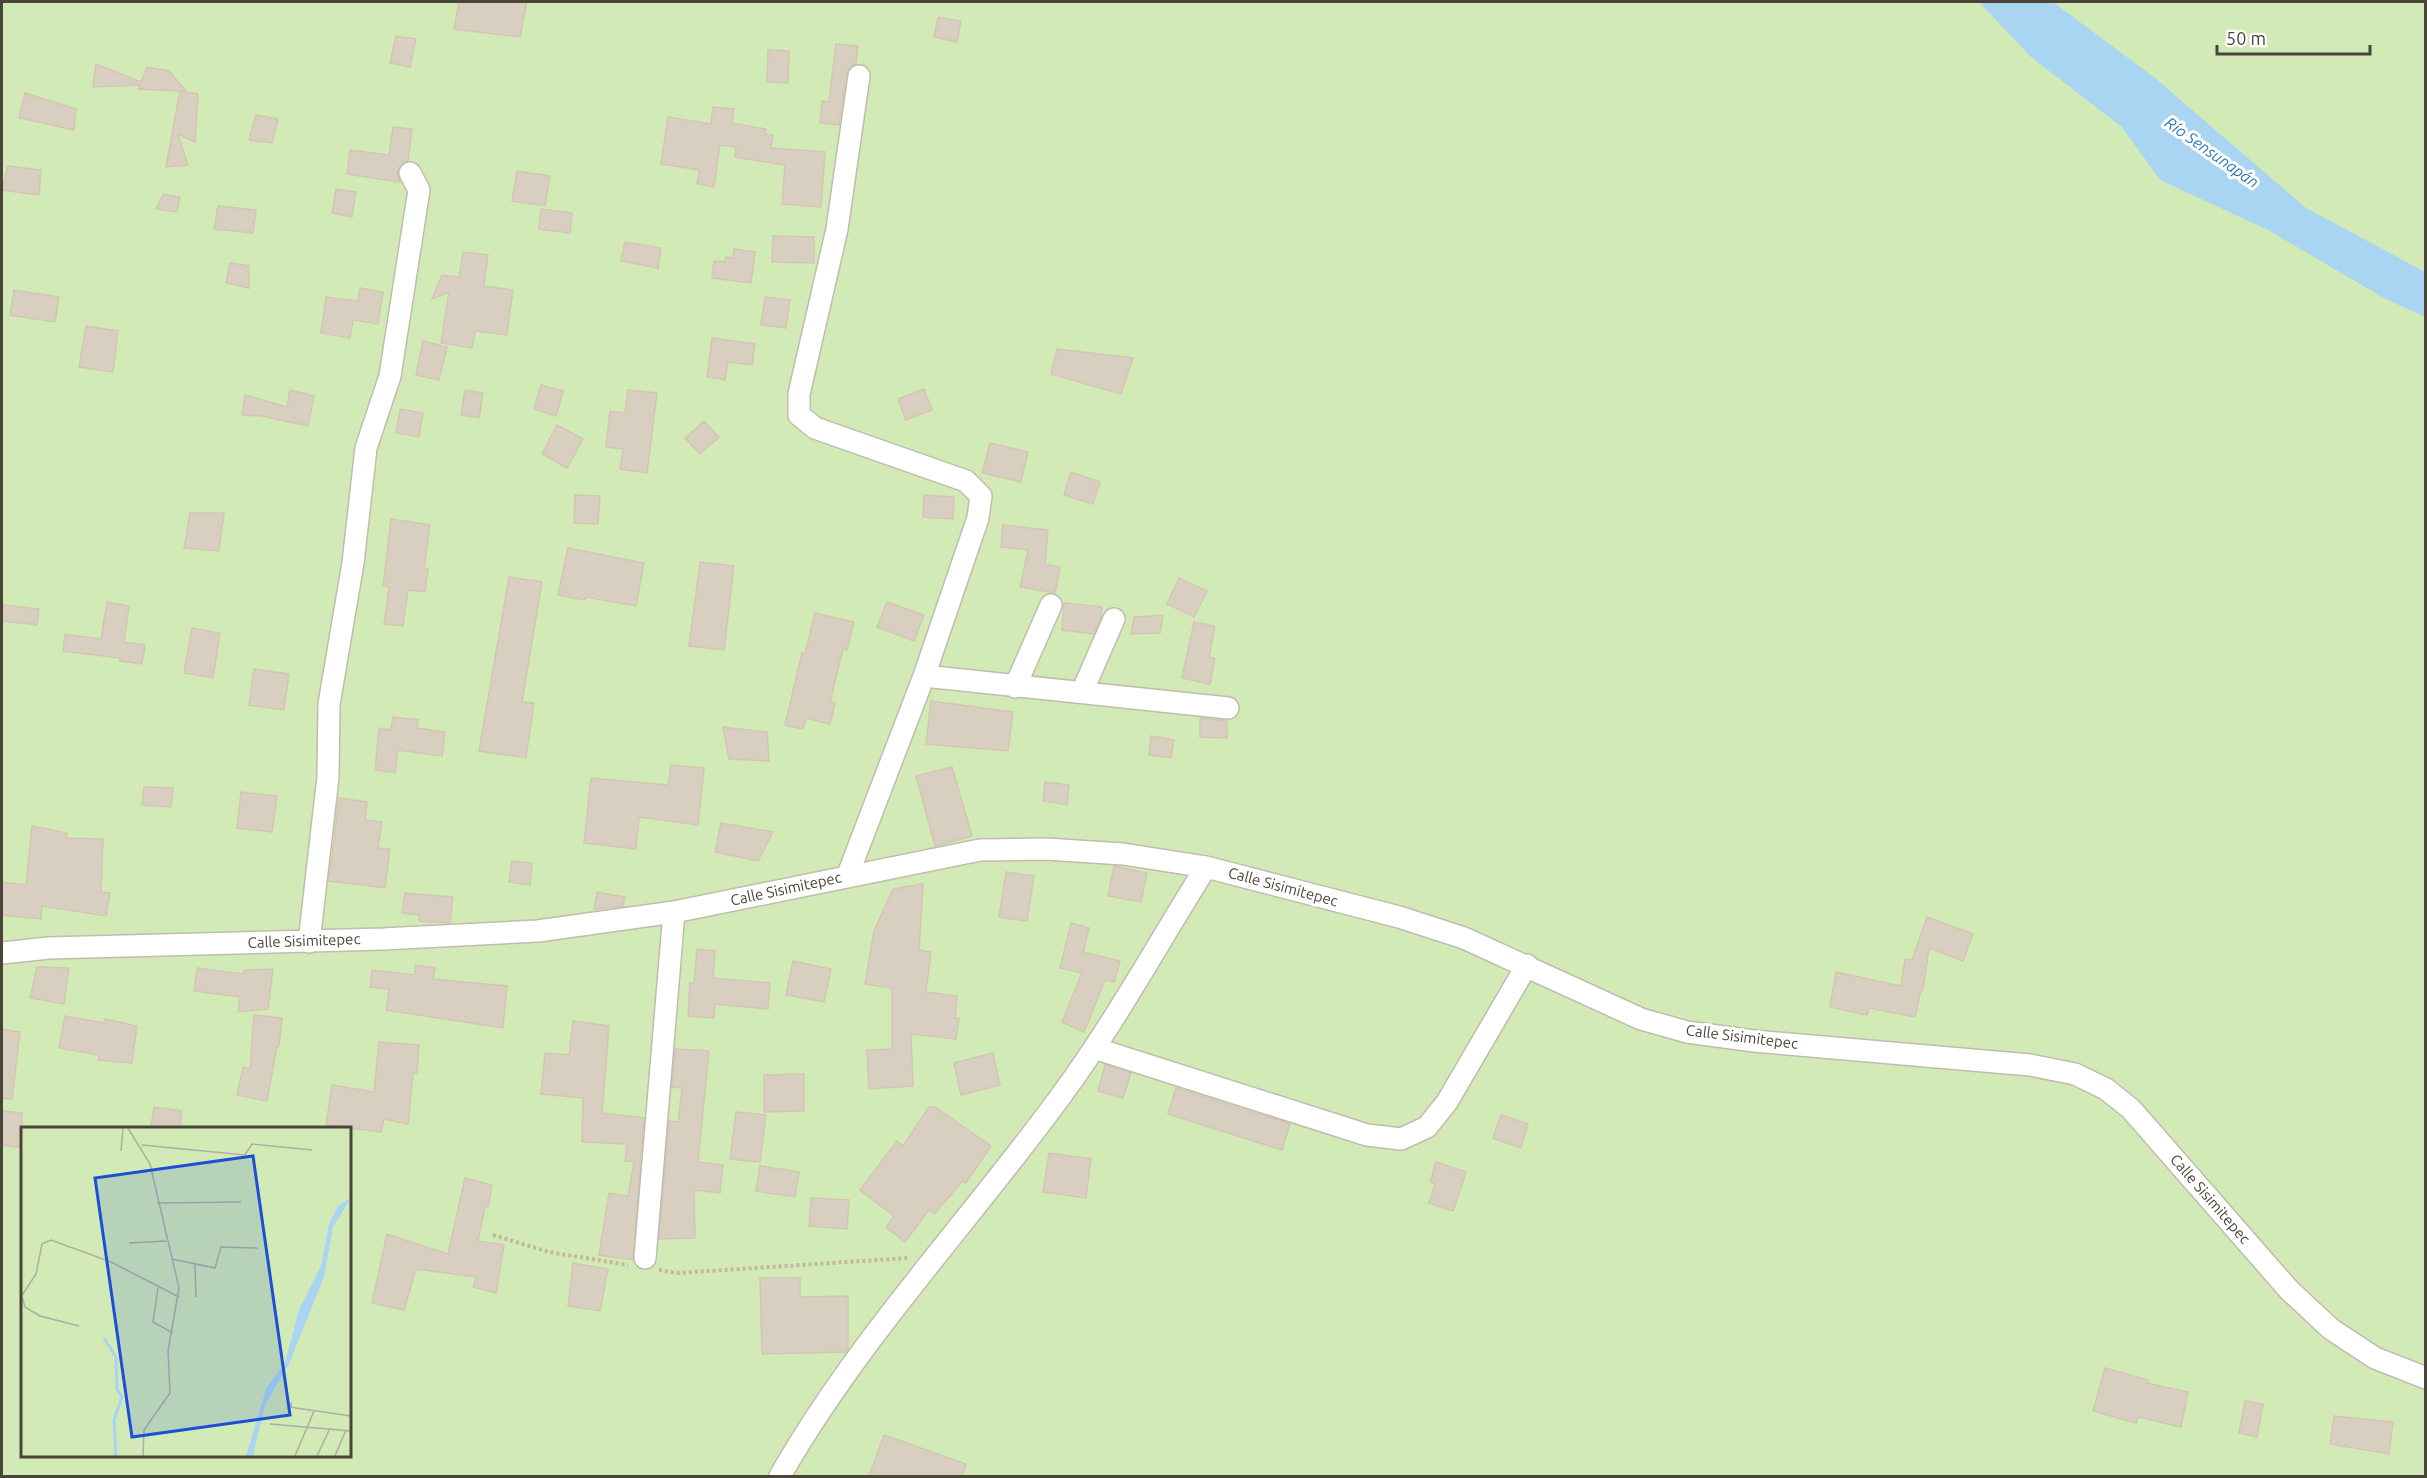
<svg xmlns="http://www.w3.org/2000/svg" width="2427" height="1478" font-family="Ubuntu,sans-serif">
	<style>
		.green { fill: #d2eab5; fill-rule: evenodd }
		.water { fill: #a9d4f2 }
		.building { fill: #d8cfc1; stroke: #d3c7b4; stroke-width: 1.5 }
		.lines { fill: none; stroke-linecap: round; stroke-linejoin: round }
		.minor-casing { stroke: #c2bbae; stroke-width: 24 }
		.path { stroke: #c4b79f; stroke-width: 4; stroke-dasharray: 3 3; stroke-linecap: butt }
		.minor { stroke: #fff; stroke-width: 21 }
		.labels { text-anchor: middle; stroke-width: 6; stroke-linejoin: round; paint-order: stroke }
		.street-label { font-size: 15px; fill: #4b4439; stroke: #fff }
		.water-label { font-size: 16px; font-style: italic; fill: #2e7ab2; stroke: #fff }
		.inset-river { fill: none; stroke: #a9d4f2; stroke-width: 3 }
		.inset-road { fill: none; stroke: #b2ada4; stroke-width: 1.5 }
		.view { fill: #1d4ed8; fill-opacity: 0.15; stroke: #1d4ed8; stroke-width: 3 }
		.inset-edge { fill: none; stroke: #4b4439; stroke-width: 3 }
	</style>
	<rect width="100%" height="100%" fill="#f6f3ec"/>
	<!-- green -->
	<path class="green" d="M2,2H2425V1476H2ZM22,1128H350V1456H22Z"/>
	<!-- water -->
	<path class="water" d="M1979,2H2053L2155,78L2306,208L2425,272V317L2384,298L2268,230L2160,180L2122,127L2031,57Z"/>
	<!-- building -->
	<path class="building" d="M459,2H527L520,37L454,29Z
		M938,17L961,21L957,42L934,37Z
		M396,36L416,39L410,67L390,63Z
		M836,44L858,46L856,64L849,68L846,74L839,125L820,123L822,101L829,102Z
		M768,50L789,51L788,83L767,82Z
		M96,64L141,82L147,67L169,71L186,91H180L198,94L195,142L178,134L188,165L166,167L180,91L138,89L140,85L93,87Z
		M25,93L76,109L74,130L19,118Z
		M713,107L734,109L732,123L766,129L765,134L773,135L771,148L825,152L821,207L782,204L785,165L735,157L736,147L720,145L714,187L697,184L699,170L661,164L668,117L711,124Z
		M256,115L278,119L272,143L249,140Z
		M393,127L412,129L408,161L400,166L397,172L400,182L347,174L350,150L389,155Z
		M8,166L41,170L39,195L2,190Z
		M517,171L550,176L545,206L512,201Z
		M336,189L356,192L352,217L332,213Z
		M163,194L180,197L177,212L156,209Z
		M218,206L256,210L253,233L214,229Z
		M541,209L572,213L570,233L539,229Z
		M773,236L814,237V263L772,262Z
		M625,242L661,248L658,268L621,261Z
		M734,249L755,252L751,283L712,278L714,261L725,262L726,257L733,258Z
		M463,252L488,255L484,286L513,290L507,335L475,331L472,348L441,343L449,292L432,299L442,275L459,277Z
		M230,263L249,266V288L226,283Z
		M360,288L383,292L378,324L353,320L350,338L321,333L326,297L358,301Z
		M14,290L59,297L55,322L10,315Z
		M765,297L790,300L786,328L761,325Z
		M86,326L118,331L113,372L79,367Z
		M712,338L755,344L752,365L728,362L725,380L707,377Z
		M423,341L447,347L439,380L416,375Z
		M1057,349L1133,358L1121,394L1051,374Z
		M541,385L563,391L556,416L534,409Z
		M924,389L932,410L906,420L898,399Z
		M290,390L314,396L308,426L262,416L242,415L245,395L287,407Z
		M465,390L483,393L479,418L461,415Z
		M628,390L657,393L647,473L620,469L623,449L606,447L610,411L625,413Z
		M400,409L423,413L419,437L396,433Z
		M704,421L719,437L700,454L685,438Z
		M557,425L583,439L567,468L542,454Z
		M990,443L1028,452L1021,482L982,473Z
		M1071,472L1100,482L1093,504L1064,495Z
		M575,495L600,496L598,524L574,523Z
		M924,495L954,497L953,519L923,517Z
		M190,513H224L219,551L184,548Z
		M391,519L430,525L424,569H428L425,592L408,590L403,626L384,624L389,587L383,586Z
		M1003,525L1048,530L1045,564L1060,567L1055,593L1020,587L1028,550L1001,547Z
		M568,548L644,563L636,606L586,597L585,600L558,595Z
		M700,562L734,566L724,650L689,646Z
		M509,577L542,582L522,702L534,703L526,758L479,751Z
		M1179,578L1207,591L1194,617L1167,604Z
		M107,602L129,606L124,642L145,645L142,664L120,661V658L63,651L65,634L101,639Z
		M887,602L924,615L914,641L877,627Z
		M1064,603L1102,607L1101,617L1094,634L1062,630Z
		M3,605L39,609L37,625L2,621Z
		M815,613L854,622L847,650L843,649L830,702L835,703L830,724L806,718L803,729L785,725L802,653L805,654Z
		M1163,615L1160,633L1131,634L1134,617Z
		M1194,622L1215,626L1209,657L1215,658L1210,684L1182,678Z
		M192,628L220,633L213,678L184,673Z
		M254,669L289,674L284,710L249,705Z
		M931,701L1013,712L1008,751L926,744Z
		M393,717L418,720L417,728L445,732L442,756L398,750L395,773L375,770L379,728L391,730Z
		M1200,718L1227,721V738L1200,737Z
		M723,727L767,732L769,761L729,759Z
		M1151,736L1174,740L1171,758L1149,755Z
		M671,765L704,768L698,825L639,817L636,849L584,843L591,778L668,785Z
		M952,767L972,836L935,846L916,776Z
		M1045,782L1069,785L1067,805L1043,801Z
		M144,787L173,788L171,807L142,805Z
		M241,792L277,796L272,832L237,828Z
		M339,798L367,802L365,820L382,822L378,848L390,849L385,888L329,881Z
		M721,823L773,832L758,861L715,852Z
		M32,826L67,833L66,838L103,839L101,892L110,893L106,916L42,906L41,919L2,915V882L26,885Z
		M512,861L532,863L530,885L509,882Z
		M1114,866L1147,873L1141,902L1108,896Z
		M1006,872L1034,876L1027,921L999,917Z
		M923,884L919,950L931,952L926,992L957,996L955,1018H959L956,1039L911,1034L913,1086L869,1089L867,1050L892,1049V988L865,984L874,931L893,889Z
		M597,892L625,897L623,906L594,909Z
		M405,893L453,897L450,923L419,921V915L402,913Z
		M1927,917L1973,934L1963,961L1929,948L1923,990H1921L1915,1017L1869,1008L1867,1015L1830,1007L1836,972L1901,986L1905,959L1912,960Z
		M1071,923L1089,928L1083,952L1120,961L1114,982L1105,980L1084,1032L1062,1022L1082,973L1060,968Z
		M697,949L715,951L713,978L770,983L768,1009L715,1004L714,1018L688,1016L690,983L694,984Z
		M793,961L831,969L824,1002L786,995Z
		M415,965L435,968L433,979L507,986L503,1028L386,1010L389,989L370,987L372,970L415,975Z
		M37,967L69,968L64,1004L30,998Z
		M197,968L243,974L244,970L273,969L268,1009L238,1012L240,997L194,991Z
		M254,1015L282,1018L279,1046H277L267,1101L237,1095L243,1067L250,1069Z
		M65,1016L104,1023L105,1019L137,1026L132,1063L98,1060L99,1055L59,1048Z
		M573,1021L609,1026L602,1113L644,1118L633,1260L599,1255L609,1193L628,1196L634,1162L625,1161L627,1144L582,1142L583,1098L541,1094L545,1053L569,1055Z
		M2,1029L20,1032L12,1099L2,1098Z
		M379,1042L419,1045L417,1073H413L408,1124L384,1119L381,1132L326,1125L332,1085L374,1092Z
		M675,1049L709,1051L698,1162L723,1165L720,1193L694,1190L695,1238L659,1239L669,1121L678,1122L682,1088L672,1087Z
		M993,1053L1000,1085L961,1095L954,1063Z
		M1105,1065L1131,1073L1123,1098L1098,1091Z
		M804,1074V1111L764,1112V1075Z
		M1176,1088L1290,1124L1282,1150L1168,1114Z
		M154,1107L182,1111L180,1128L151,1127Z
		M929,1107H935L991,1146L966,1183L963,1181L934,1214L929,1210L905,1242L886,1227L894,1216L860,1190L897,1141L903,1146Z
		M2,1111L22,1113V1148L2,1145Z
		M736,1112L766,1115L760,1162L730,1159Z
		M1501,1115L1528,1124L1521,1148L1493,1138Z
		M1049,1153L1091,1159L1086,1198L1043,1192Z
		M1436,1162L1466,1172L1453,1211L1429,1203L1435,1184L1430,1182Z
		M760,1166L799,1172L795,1197L756,1191Z
		M465,1178L492,1185L488,1207H485L478,1241L504,1245L496,1293L473,1287L476,1277L416,1269L404,1310L372,1303L387,1234L448,1254Z
		M811,1198L849,1200L847,1229L809,1226Z
		M573,1263L608,1269L600,1311L568,1306Z
		M760,1278H800V1297L848,1296V1349L846,1352L762,1354Z
		M2105,1368L2148,1380L2147,1383L2188,1392L2181,1427L2138,1417L2136,1423L2093,1411Z
		M2245,1401L2263,1404L2257,1437L2239,1433Z
		M2334,1416L2393,1422L2389,1454L2330,1444Z
		M884,1435L966,1464L962,1476H869Z"/>
	<g class="lines">
		<!-- minor casing -->
		<g class="minor-casing">
			<path id="minor" d="M924,676L1228,708
				M1015,687L1051,605
				M1082,692L1114,619
				M847,877L924,676L978,518L981,496L966,481L815,428L799,415V394L837,229L859,76
				M309,942L328,777L329,704L353,563L366,448L390,376L419,190L410,173
				M2,953L49,948L383,939L538,931L674,912L980,850L1046,849L1123,854L1206,867L1399,917L1464,938L1641,1019L1687,1032L1754,1041L2030,1065L2075,1074L2106,1089L2131,1109L2289,1290L2331,1329L2375,1358L2426,1378
				M1094,1048L1367,1135L1401,1139L1427,1127L1447,1102L1527,965
				M645,1258L674,912
				M780,1476C858,1339 970,1221 1063,1093C1115,1022 1159,942 1206,867"/>
		</g>
		<!-- path -->
		<path class="path" d="M493,1235L549,1252L628,1265
			M659,1270L677,1273L909,1258"/>
		<!-- minor -->
		<use href="#minor" class="minor"/>
	</g>
	<g class="labels">
		<!-- street labels -->
		<g class="street-label">
			<text transform="translate(1283 887) rotate(15)" y="5">Calle Sisimitepec</text>
			<text transform="translate(786 889) rotate(-12)" y="5">Calle Sisimitepec</text>
			<text transform="translate(304 941) rotate(-2)" y="5">Calle Sisimitepec</text>
			<text transform="translate(1742 1037) rotate(7)" y="5">Calle Sisimitepec</text>
			<text transform="translate(2210 1199) rotate(49)" y="5">Calle Sisimitepec</text>
		</g>
		<!-- water labels -->
		<g class="water-label">
			<text transform="translate(2212 152) rotate(35)" y="6">Río Sensunapán</text>
		</g>
	</g>
	<!-- overview -->
	<g transform="translate(21 1127)">
		<rect width="330" height="330" fill="#f6f3ec"/>
		<path d="M0,1H330V329H0Z" fill="#d2eab5"/>
		<path d="M330,71L312,100L303,150L268,237L244,278L232,329H225L245,262L264,236L278,183L300,139L308,97L317,79Z" fill="#a9d4f2"/>
		<path class="inset-river" d="M83,211L95,230L96,262L101,270L93,293L95,329"/>
		<path class="inset-road" d="M107,1L129,37L158,161L147,224L149,266L123,303L122,329M121,18L224,28L231,17L291,23M100,24L102,1M136,76L220,75M108,116L145,114M151,132L194,141L200,120L237,121M174,137L175,170M137,161L132,195L152,206M0,170L15,147L21,117L30,113L90,135L158,170M1,170L4,180L19,189L58,199M270,275V280L275,281L330,289M249,297L330,304M274,329L293,284M296,329L309,301M314,329L325,303"/>
		<path class="view" d="M232,29L269,288L111,310L74,51Z"/>
		<rect width="330" height="330" class="inset-edge"/>
	</g>
	<!-- border -->
	<rect width="2427" height="1478" fill="none" stroke="#4b4439" stroke-width="6"/>
	<!-- scale -->
	<path d="M2217 45v9h153v-9" fill="none" stroke="#4b4439" stroke-width="3"/>
	<text x="2226" y="45" font-size="18" fill="#4b4439" stroke="#ffffff" stroke-width="4.5" paint-order="stroke">50 m</text>
</svg>
